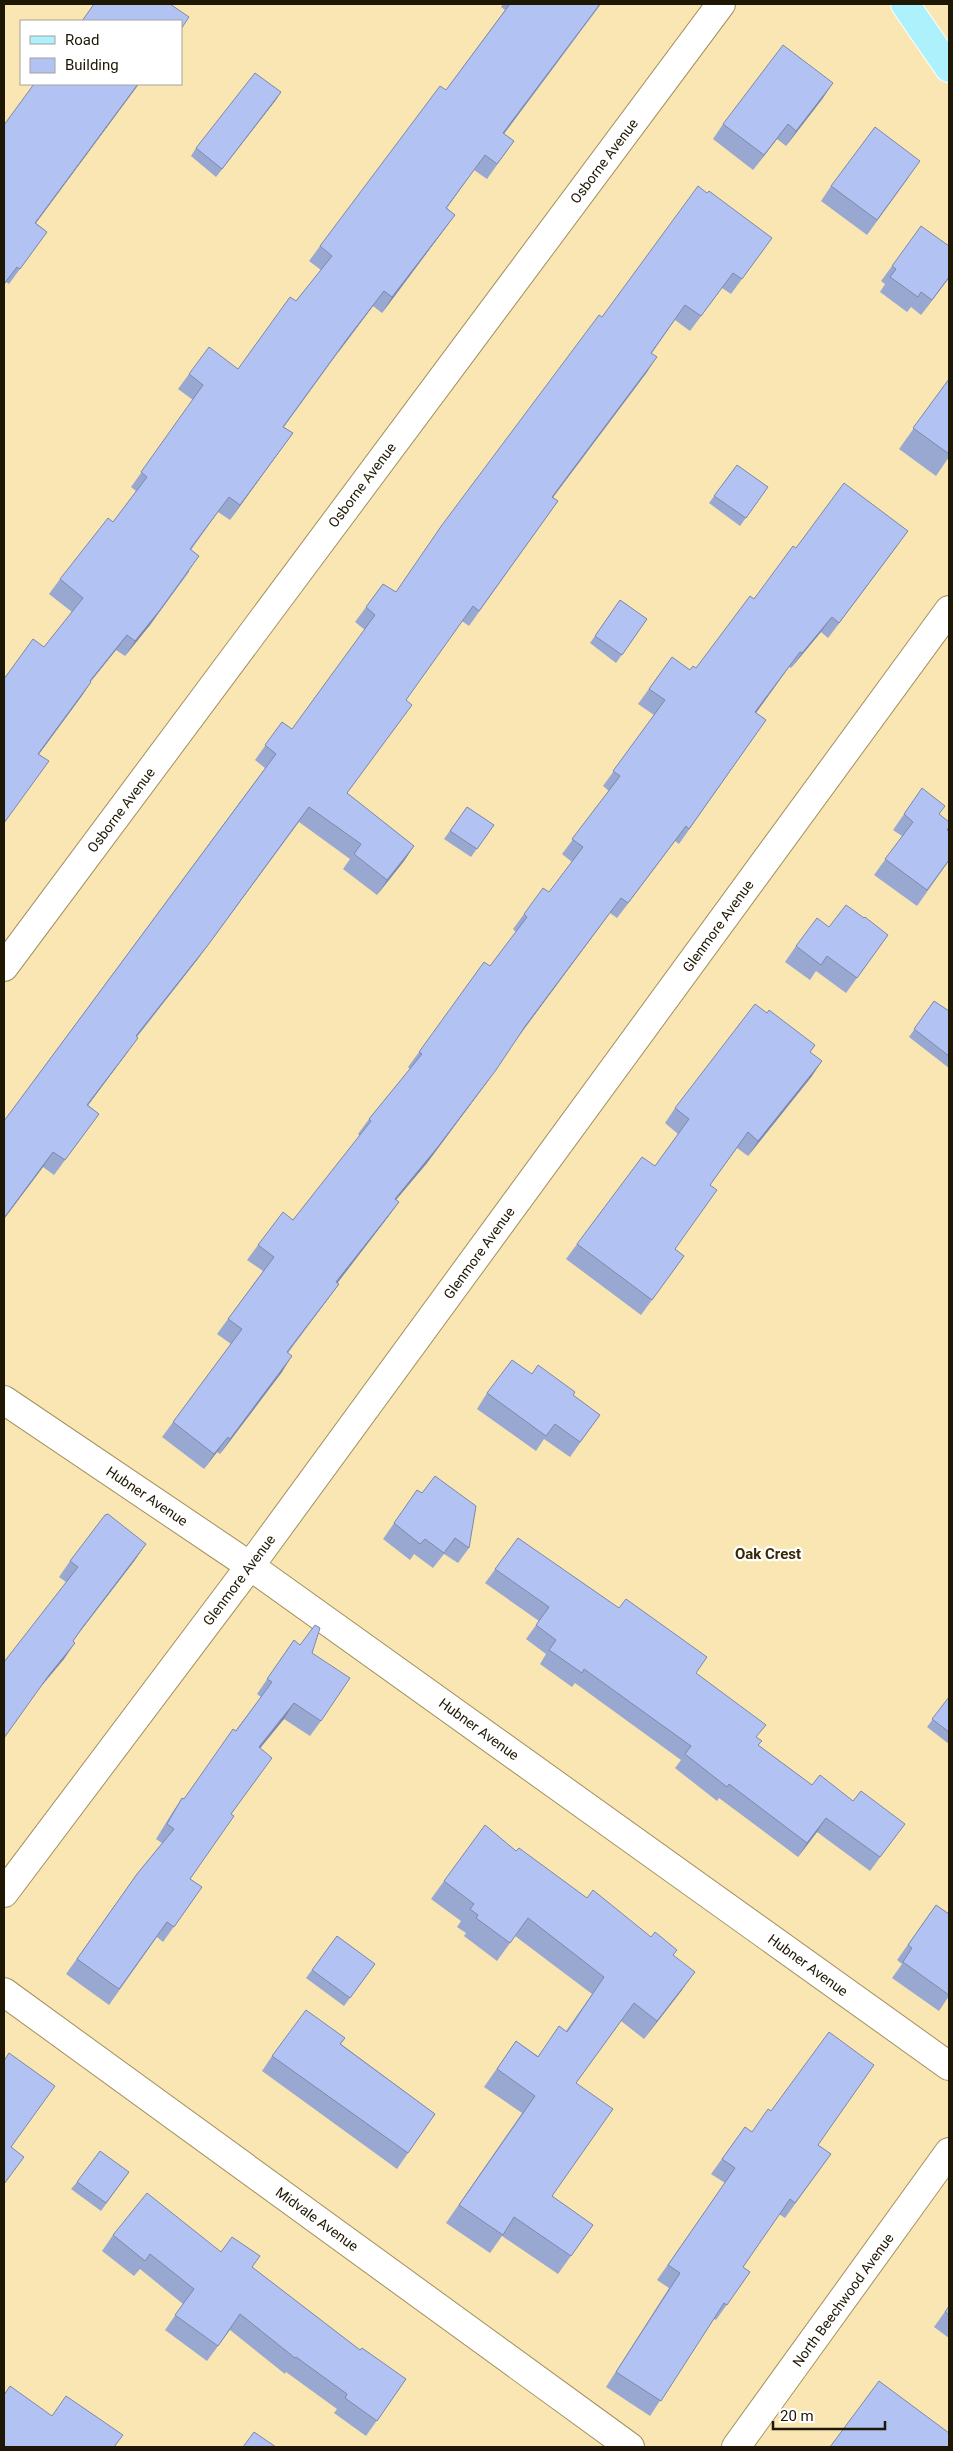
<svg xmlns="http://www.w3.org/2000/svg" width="953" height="2451" font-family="Roboto,sans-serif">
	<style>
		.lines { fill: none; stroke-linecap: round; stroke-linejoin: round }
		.minor-casing { stroke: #a2905f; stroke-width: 30 }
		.major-casing { stroke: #fff; stroke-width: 30 }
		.minor { stroke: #fff; stroke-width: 28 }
		.major { stroke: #adf1fc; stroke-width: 28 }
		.wall { fill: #99a8d1 }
		.shaded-wall { fill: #7d88aa }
		.building { fill: #b2c3f3; stroke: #7d88aa }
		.labels { text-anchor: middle; stroke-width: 4.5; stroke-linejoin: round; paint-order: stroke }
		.street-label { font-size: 14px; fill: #1e1704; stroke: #fff }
		.neighbourhood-label { font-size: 15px; font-weight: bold; fill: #372a03; stroke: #fff }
	</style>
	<rect width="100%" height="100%" fill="#fae6b2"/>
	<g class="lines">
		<!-- minor casing -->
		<g class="minor-casing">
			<path id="minor" d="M4,967L721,4
				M4,1400L250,1566L949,2066
				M4,1893L250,1566L949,610
				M4,1992L630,2447
				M736,2447L949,2152"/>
		</g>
		<!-- major casing -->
		<g class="major-casing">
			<path id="major" d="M905,4L949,68"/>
		</g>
		<!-- minor -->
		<use href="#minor" class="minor"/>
		<!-- major -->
		<use href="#major" class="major"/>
	</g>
	<!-- wall -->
	<path class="wall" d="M503,4H601L504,134L514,141L487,179L474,170L447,208L455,215L382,313L373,306L337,354L284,427L293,433L230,520L218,512L191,550L189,572L150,625L125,656L116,650L91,681V682L81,697L39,754L44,647L72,612L49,594L60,579L113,522L136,491L131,487L193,400L178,389L189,374L238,369L296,301L321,270L309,261L320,246L446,90L505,10L501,7Z
		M281,92L216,177L191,156L196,148Z
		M823,98L786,146L777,139L753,170L713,139L723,124Z
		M4,125L36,223L47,232L9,284L6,282L4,286Z
		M909,177L867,235L821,201L831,186Z
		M707,193L772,238L731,294L722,288L690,331L675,320L652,353L647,372L553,497L558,501L469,626L462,621L406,700L401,720L347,793L414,846L404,861L377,895L343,869L350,859L299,822L197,960L137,1037L127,1053L88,1105L99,1114L54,1175L43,1167L4,1219V1121L265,768L255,760L282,722L292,729L365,630L355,622L383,584L396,592L602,317Z
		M892,266L949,278L921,315L911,307L907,312L880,292L885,284L881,281Z
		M949,379V457L936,476L899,449Z
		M737,465L768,487L740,526L709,503Z
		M897,546L828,638L821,632L791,668L789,667L756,713L766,720L679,844L675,841L617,918L610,913L520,1034L485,1085L427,1163L396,1200L399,1202L388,1217L337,1283L339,1284L328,1299L288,1353L282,1372L220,1454L217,1452L204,1469L162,1437L231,1344L217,1334L263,1271L247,1260L258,1245L293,1220L360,1136L358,1134L369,1119L410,1069L408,1067L419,1052L490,966L516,932L513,929L524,914L549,892L572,862L562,854L609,791L603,786L654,715L638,704L672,657L690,670L696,668L796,548Z
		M620,600L647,619L616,663L590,643Z
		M922,788L939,814L949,828L948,830L949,861L917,906L874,875L902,836L893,830Z
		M467,807L494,825L471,857L444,839Z
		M829,927L888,935L846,993L816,971L810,980L785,962L796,946Z
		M934,1001L949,1011V1068L909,1037Z
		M810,1052L812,1076L748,1156L737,1148L710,1185L675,1249L684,1256L641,1315L566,1259L577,1244L655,1166L678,1134L665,1123L675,1108Z
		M532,1374L573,1395L600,1415L570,1457L544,1439L536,1451L477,1409L487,1393Z
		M417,1490L469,1548L458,1563L444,1554L433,1568L414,1554L410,1560L383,1539Z
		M518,1538L696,1673L757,1738L758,1745L812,1785L895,1837L870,1871L817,1832L798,1857L719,1798L717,1801L675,1768L681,1760L575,1683L572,1687L540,1664L546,1654L526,1639L539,1621L485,1583Z
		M135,1560L73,1641L64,1659L38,1690L66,1582L59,1577L70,1561Z
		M294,1640L321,1721L310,1736L284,1719L260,1748L261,1773L231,1814L190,1879L202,1887L163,1942L157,1937L109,2005L66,1974L137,1874L162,1843L156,1839L172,1813L182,1798L184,1799L261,1697L257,1694Z
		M949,1697V1744L927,1727Z
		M516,1851L673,1955L682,1990L644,2039L621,2021L576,2083L552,2196L593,2225L558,2274L502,2236L490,2253L446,2223L522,2113L484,2087L516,2041L538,2056L566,2031L592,1994L515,1936L497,1961L464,1936L466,1933L457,1927L461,1921L431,1899L444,1881Z
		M936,1905L949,1914V1996L939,2011L892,1978L902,1964L897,1960Z
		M337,1936L375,1964L344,2006L306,1978Z
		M345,2038L341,2044L435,2114L397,2169L262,2071L272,2056Z
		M745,2127L752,2132L818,2145L831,2154L785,2218L779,2214L743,2267L750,2272L716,2320L714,2319L650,2416L606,2387L669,2288L657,2280L725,2183L711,2174Z
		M129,2172L101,2211L71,2189L77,2182Z
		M113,2235L221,2252L252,2267L360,2350L406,2379L366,2436L334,2413L337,2409L286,2372L285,2374L230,2330L207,2361L165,2330L183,2304L140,2269L134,2276L102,2251Z
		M949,2306V2338L934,2327Z"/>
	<!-- shaded-wall -->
	<path class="shaded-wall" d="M601,4L594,13L493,148L503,133Z
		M833,83L823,98L786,146L796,131Z
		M138,84H139L25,238L35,223Z
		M281,92L276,100L216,177L222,169Z
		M788,124L777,139L753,170L764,155Z
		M455,215L444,230L382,313L392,297Z
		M949,277V278L921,315L932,300Z
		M384,291L373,306L337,354L347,339Z
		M657,357L647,372L542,512L552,497Z
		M293,433L282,448L230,520L240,505Z
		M908,531L897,546L828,638L839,623Z
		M199,556L150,625L125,656L135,641Z
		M832,617L821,632L791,668L802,653Z
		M127,635L116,650L79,696L90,681Z
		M800,652L789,667L745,728L755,712Z
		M91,682L81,697L28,769L38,754Z
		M309,807L197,960L125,1051L136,1036Z
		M686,826L675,841L617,918L628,903Z
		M414,846L404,861L377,895L387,880Z
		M621,898L610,913L516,1040L526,1025Z
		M138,1038L127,1053L77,1120L87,1105Z
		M822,1061L812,1076L748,1156L758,1141Z
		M496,1070L427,1163L384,1214L395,1199Z
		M53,1152L43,1167L4,1219V1218Z
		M399,1202L388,1217L326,1298L336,1282Z
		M339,1284L328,1299L276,1367L287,1352Z
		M292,1356L282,1372L220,1454L230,1439Z
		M228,1437L217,1452L204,1469L214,1454Z
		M146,1544L135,1560L71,1643L82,1628Z
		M75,1643L64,1659L38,1690L49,1675Z
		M294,1703L284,1719L249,1762L259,1747Z
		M826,1818L817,1832L798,1857L807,1843Z
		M695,1972L682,1990L644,2039L657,2021Z"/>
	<!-- building -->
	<path class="building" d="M94,4H170L189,17L181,29V21H82Z
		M510,4H600L503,133L514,141L497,164L485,155L446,208L455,215L392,297L384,291L347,339L283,427L293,433L240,505L229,497L190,549L199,556L160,610L135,641L127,635L90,681L91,682L38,754L49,761L4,823V679L33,639L44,647L83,598L60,579L108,518L113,522L147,477L141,472L203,385L189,374L209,347L238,369L290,297L296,301L332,256L320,246L440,86L446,90Z
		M783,45L833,83L796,131L788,124L764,155L723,124Z
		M255,73L281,92L222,169L196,148Z
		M34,84H138L35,223L47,232L20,269L17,267L4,284V125Z
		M875,127L920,161L877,220L831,186Z
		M698,186L707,193L709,191L772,238L742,279L733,273L701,316L685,305L651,353L657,357L552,497L558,501L479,611L473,606L406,700L412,705L347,793L414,846L387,880L354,854L361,844L309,807L208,945L136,1036L138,1038L87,1105L99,1114L65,1160L53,1152L4,1218V1121L276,754L265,745L282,722L292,729L375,615L366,607L383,584L396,592L442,525L599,315L602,317Z
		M921,226L949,246V277L932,300L921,292L918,297L890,277L896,269L892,266Z
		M949,379V454L913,428Z
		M737,465L768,487L746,518L714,496Z
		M844,483L908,531L839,623L832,617L802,653L800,652L755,712L766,720L689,829L686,826L628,903L621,898L526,1025L496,1070L437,1148L395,1199L399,1202L336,1282L339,1284L287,1352L292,1356L230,1439L228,1437L214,1454L173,1422L242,1329L228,1319L274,1257L258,1245L283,1212L293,1220L371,1121L369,1119L422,1054L419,1052L484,962L490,966L527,917L524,914L543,888L549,892L583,847L572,839L620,776L613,771L665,700L649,689L672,657L690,670L693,666L696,668L750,596L754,599L793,546L796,548Z
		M620,600L647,619L622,655L595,636Z
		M922,788L945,806L939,814L949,822V827L947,830L949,831V860L927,890L885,859L913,822L904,814Z
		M467,807L494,825L477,849L450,831Z
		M846,905L864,918L865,917L888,935L857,978L827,956L821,965L796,946L817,918L829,927Z
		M934,1001L949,1011V1056L914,1029Z
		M755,1004L767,1013L769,1010L815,1045L810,1052L822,1061L758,1141L748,1132L710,1185L717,1190L675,1249L684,1256L652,1300L577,1244L642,1157L655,1166L689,1119L675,1108Z
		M512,1360L532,1374L538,1365L575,1392L573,1395L600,1415L580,1442L555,1424L546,1436L487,1393Z
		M435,1476L476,1506L469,1548L455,1538L444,1553L425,1539L420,1544L394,1523L417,1490L422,1493Z
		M108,1514L146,1544L82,1628L73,1641L75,1643L49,1675L4,1738V1662L78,1567L70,1561L105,1515Z
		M518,1538L619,1608L626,1599L707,1657L696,1673L766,1725L756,1737L762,1741L758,1745L812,1785L820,1775L853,1801L861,1791L905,1824L880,1857L826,1818L807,1843L729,1784L727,1787L685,1754L691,1746L584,1669L582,1673L549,1650L556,1640L536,1625L549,1607L495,1569Z
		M315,1625L320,1628L312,1653L350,1678L321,1721L294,1703L259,1747L272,1758L231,1814L234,1816L190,1879L202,1887L174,1927L167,1922L119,1989L77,1959L137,1874L174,1829L167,1824L182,1798L184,1799L233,1729L236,1731L272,1682L267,1679L294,1640L300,1645Z
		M949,1697V1732L932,1719Z
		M485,1825L516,1851L519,1848L587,1898L593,1890L651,1937L655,1932L677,1950L673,1955L695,1972L657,2021L634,2003L576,2083L613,2109L552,2196L593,2225L571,2256L514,2217L503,2235L459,2205L535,2096L497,2069L516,2041L538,2057L559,2026L567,2032L604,1977L528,1918L510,1943L476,1918L478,1915L470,1909L474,1904L444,1881Z
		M936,1905L949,1914V1995L903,1962L912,1948L908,1945Z
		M337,1936L375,1964L350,1998L312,1970Z
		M306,2010L345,2038L340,2044L435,2114L408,2153L272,2056Z
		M829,2032L874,2065L818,2145L831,2154L795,2203L790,2199L743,2267L750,2272L727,2305L724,2303L661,2401L616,2372L680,2273L668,2265L735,2168L722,2159L745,2127L752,2132L768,2109L771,2111Z
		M9,2053L55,2086L11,2147L24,2157L4,2184V2061Z
		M100,2151L129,2172L106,2203L77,2182Z
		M147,2193L221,2252L232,2237L260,2256L252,2267L360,2350L362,2348L406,2379L377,2421L345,2398L347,2394L296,2357L295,2358L240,2314L218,2346L175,2315L194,2289L150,2254L145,2261L113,2235Z
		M949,2306V2315L945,2312Z
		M879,2381L949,2433V2447H830Z
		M10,2386L52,2416L66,2396L123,2435L114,2447H4V2395Z
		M254,2432L276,2447H243Z"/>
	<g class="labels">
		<!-- street labels -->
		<g class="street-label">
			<text transform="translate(604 161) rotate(-53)" y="5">Osborne Avenue</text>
			<text transform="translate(362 485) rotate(-53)" y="5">Osborne Avenue</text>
			<text transform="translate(121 810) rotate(-53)" y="5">Osborne Avenue</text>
			<text transform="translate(718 926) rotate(-54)" y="5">Glenmore Avenue</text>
			<text transform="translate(479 1253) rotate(-54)" y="5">Glenmore Avenue</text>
			<text transform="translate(147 1496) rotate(34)" y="5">Hubner Avenue</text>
			<text transform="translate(239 1580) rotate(-53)" y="5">Glenmore Avenue</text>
			<text transform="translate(479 1729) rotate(36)" y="5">Hubner Avenue</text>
			<text transform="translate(808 1965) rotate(36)" y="5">Hubner Avenue</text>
			<text transform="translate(317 2219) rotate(36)" y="5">Midvale Avenue</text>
			<text transform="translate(843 2300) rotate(-54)" y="5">North Beechwood Avenue</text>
		</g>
		<!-- neighbourhood labels -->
		<g class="neighbourhood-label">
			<text x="768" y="1559">Oak Crest</text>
		</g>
	</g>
	<!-- border -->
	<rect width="953" height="2451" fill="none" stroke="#1e1704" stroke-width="10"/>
	<!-- legend -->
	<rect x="20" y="20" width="162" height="65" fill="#ffffff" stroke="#a5a29b"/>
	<rect x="30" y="36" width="25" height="8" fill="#adf1fc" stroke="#a5a29b"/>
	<text x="65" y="45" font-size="15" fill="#1e1704">Road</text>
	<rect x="30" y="58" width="25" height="15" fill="#b2c3f3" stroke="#a5a29b"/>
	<text x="65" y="70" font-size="15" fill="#1e1704">Building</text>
	<!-- scale -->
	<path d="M773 2421v8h112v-8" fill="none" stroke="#1e1704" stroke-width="2.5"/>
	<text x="780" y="2421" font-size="15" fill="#1e1704" stroke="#ffffff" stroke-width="4" paint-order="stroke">20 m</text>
</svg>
